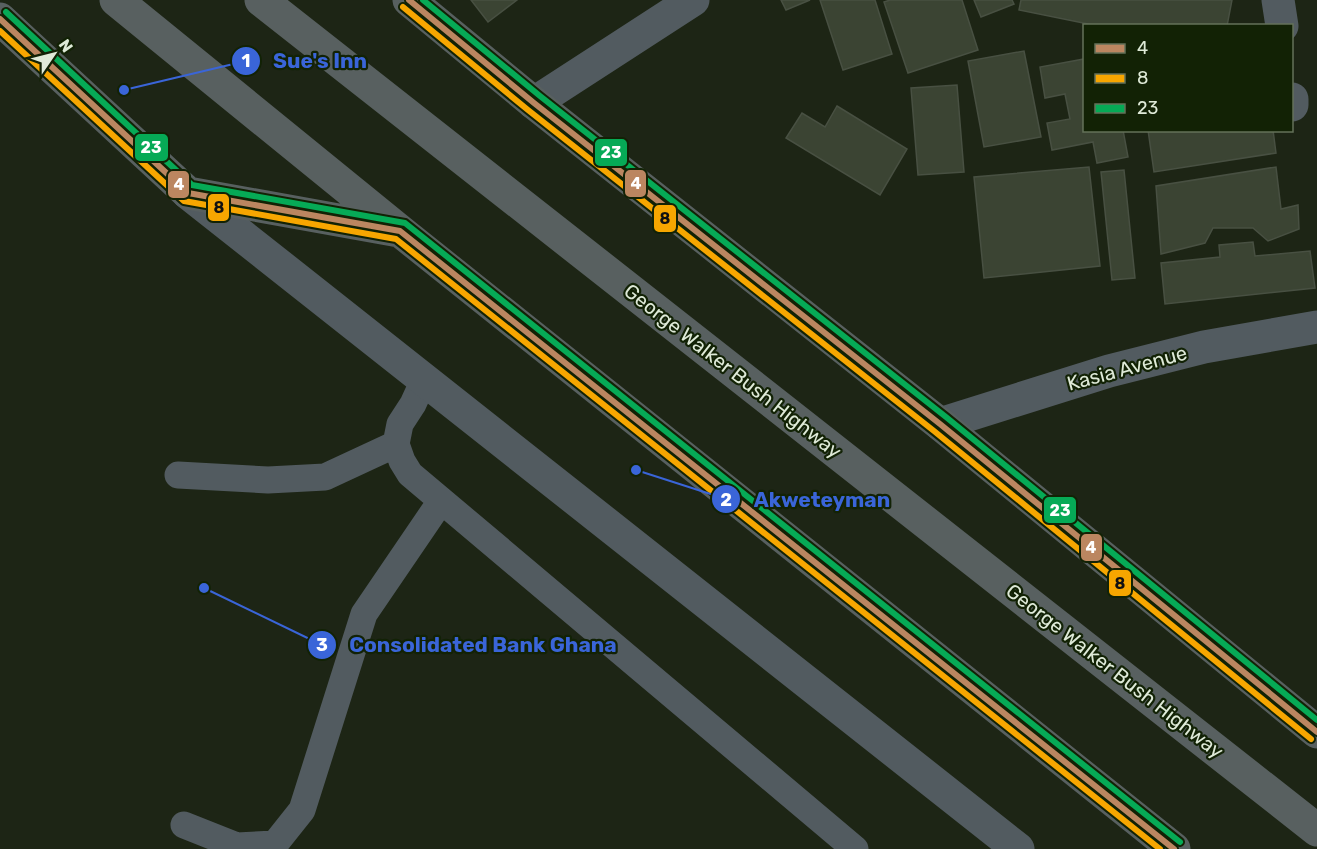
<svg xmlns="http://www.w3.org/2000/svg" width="1317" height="849" font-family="Rubik,sans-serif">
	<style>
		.building { fill: #3b4433; stroke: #485042; stroke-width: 1.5 }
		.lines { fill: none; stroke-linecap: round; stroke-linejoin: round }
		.lane { stroke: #525b60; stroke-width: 27 }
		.street { stroke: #525b60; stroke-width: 33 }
		.highway { stroke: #586060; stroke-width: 33 }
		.bus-1-casing { stroke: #122205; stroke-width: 10 }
		.bus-2-casing { stroke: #122205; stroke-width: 10 }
		.bus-3-casing { stroke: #122205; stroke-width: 10 }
		.bus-1 { stroke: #bb8660; stroke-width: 6 }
		.bus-2 { stroke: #f7a600; stroke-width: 6 }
		.bus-3 { stroke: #06aa56; stroke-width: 6 }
		.labels { text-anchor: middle; stroke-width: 4.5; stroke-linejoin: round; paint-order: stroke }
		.street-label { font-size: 20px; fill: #dfead8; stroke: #122205 }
		.leader { fill: none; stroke: #3a65d8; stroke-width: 2 }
		.callout-dot { fill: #3a65d8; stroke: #122205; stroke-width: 2 }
		.mark-label { font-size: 18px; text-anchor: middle; font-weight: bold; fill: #fff }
		.callout-label { font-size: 21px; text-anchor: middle; font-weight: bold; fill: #3a65d8; stroke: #122205; stroke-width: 4.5; stroke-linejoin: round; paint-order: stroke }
		.line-badge { stroke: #122205; stroke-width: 2 }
		.badge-label { font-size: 16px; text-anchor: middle; font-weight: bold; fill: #fff }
		.pale-badge-label { font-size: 16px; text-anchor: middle; font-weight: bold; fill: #111 }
	</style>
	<rect width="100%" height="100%" fill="#1d2515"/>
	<!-- building -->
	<path class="building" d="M471,0H517L488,22Z
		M781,0H810L786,10Z
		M820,0H875L892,54L843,70Z
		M890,0H962L978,50L908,73L884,2Z
		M974,0H1012L1014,4L981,17Z
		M1021,0H1232L1227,26H1098L1019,10Z
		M1024,51L1041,137L984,147L968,61Z
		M1084,59V130H1123L1128,157L1097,163L1093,142L1052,150L1047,123L1070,119L1065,94L1045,98L1040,67Z
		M957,85L964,172L918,175L911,88Z
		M837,106L907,149L880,195L786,138L802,113L825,127Z
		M1148,130H1273L1276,153L1154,172Z
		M1089,167L1100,266L984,278L974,177Z
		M1276,167L1281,209L1298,205L1299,229L1268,241L1253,228H1213L1205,243L1161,254L1156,186Z
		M1124,170L1135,278L1112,280L1101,172Z
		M1253,242L1255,256L1310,251L1315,288L1165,304L1161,263L1220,257L1219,245Z"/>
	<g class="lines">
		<!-- lane -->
		<path class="lane" d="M424,380L413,404L400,424L396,444L402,461L410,474L855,849
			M178,475L268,480L325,477L396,444
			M184,825L237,846L275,844L302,810L364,614L441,501"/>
		<!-- street -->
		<path class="street" d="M1278,0L1282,26
			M1292,99V105
			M534,103L693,0
			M188,193L1018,849
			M940,424L1109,371L1204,347L1317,327"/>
		<!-- highway -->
		<path class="highway" d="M116,0L400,231L1174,849
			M261,0L1317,830
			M409,0L534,103L940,424L1317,732
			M0,19L188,193L399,231"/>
		<!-- bus-1 casing -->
		<g class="bus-1-casing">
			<path id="bus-1" d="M409,0L534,103L940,424L1317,732
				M0,19L188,193L400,231L1174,849"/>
		</g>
		<!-- bus-2 casing -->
		<g class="bus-2-casing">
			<path id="bus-2" d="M403,7L528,110L934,431L1311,739
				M0,31L184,201L396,239L1160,849"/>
		</g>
		<!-- bus-3 casing -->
		<g class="bus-3-casing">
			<path id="bus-3" d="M423,0L540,96L946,417L1317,720
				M6,12L192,185L405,223L1180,842"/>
		</g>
		<!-- bus-1 -->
		<use href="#bus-1" class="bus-1"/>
		<!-- bus-2 -->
		<use href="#bus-2" class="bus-2"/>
		<!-- bus-3 -->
		<use href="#bus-3" class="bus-3"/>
	</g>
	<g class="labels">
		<!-- street labels -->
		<g class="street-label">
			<text transform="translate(1127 368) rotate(-15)" y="7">Kasia Avenue</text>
			<text transform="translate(733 371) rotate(38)" y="7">George Walker Bush Highway</text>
			<text transform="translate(1115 671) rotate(38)" y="7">George Walker Bush Highway</text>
		</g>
	</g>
	<!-- callouts -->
	<path class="leader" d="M124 90L246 61M636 470L726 499M204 588L322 645"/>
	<g class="callout-dot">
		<circle cx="124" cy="90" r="6"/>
		<circle cx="636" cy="470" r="6"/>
		<circle cx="204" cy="588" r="6"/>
		<circle cx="246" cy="61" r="15"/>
		<circle cx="726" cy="499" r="15"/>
		<circle cx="322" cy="645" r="15"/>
	</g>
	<g class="mark-label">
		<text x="246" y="67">1</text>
		<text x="726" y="506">2</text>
		<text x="322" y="651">3</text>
	</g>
	<g class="callout-label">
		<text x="320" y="68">Sue's Inn</text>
		<text x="822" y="507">Akweteyman</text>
		<text x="483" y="652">Consolidated Bank Ghana</text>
	</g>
	<g class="line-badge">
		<rect x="134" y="133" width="35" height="29" rx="6" fill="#06aa56"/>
		<rect x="594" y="138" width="34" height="29" rx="6" fill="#06aa56"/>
		<rect x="624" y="169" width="23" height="29" rx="6" fill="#bb8660"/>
		<rect x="167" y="170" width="23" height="29" rx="6" fill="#bb8660"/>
		<rect x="207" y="193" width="23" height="29" rx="6" fill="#f7a600"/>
		<rect x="653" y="204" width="24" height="29" rx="6" fill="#f7a600"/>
		<rect x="1043" y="496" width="34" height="28" rx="6" fill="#06aa56"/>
		<rect x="1080" y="533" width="23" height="29" rx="6" fill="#bb8660"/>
		<rect x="1108" y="569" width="24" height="28" rx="6" fill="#f7a600"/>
	</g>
	<g class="badge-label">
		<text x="151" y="153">23</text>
		<text x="611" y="158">23</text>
		<text x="636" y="189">4</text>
		<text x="179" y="190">4</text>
		<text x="1060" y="516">23</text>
		<text x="1091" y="553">4</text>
	</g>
	<g class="pale-badge-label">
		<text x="219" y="213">8</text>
		<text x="665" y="224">8</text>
		<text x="1120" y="589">8</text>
	</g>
	<!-- legend -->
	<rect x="1083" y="24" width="210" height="108" fill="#122205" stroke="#647259" stroke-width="1.5"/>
	<rect x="1095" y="44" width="30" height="9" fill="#bb8660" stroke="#647259" stroke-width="1.5"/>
	<text x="1137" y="54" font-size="18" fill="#dfead8">4</text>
	<rect x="1095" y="74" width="30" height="9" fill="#f7a600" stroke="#647259" stroke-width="1.5"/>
	<text x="1137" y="84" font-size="18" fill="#dfead8">8</text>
	<rect x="1095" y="104" width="30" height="9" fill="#06aa56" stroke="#647259" stroke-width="1.5"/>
	<text x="1137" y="114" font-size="18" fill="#dfead8">23</text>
	<!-- north arrow -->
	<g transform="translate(54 54) rotate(55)" stroke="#122205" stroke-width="4.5" paint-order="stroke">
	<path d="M0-4.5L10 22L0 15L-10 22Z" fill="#dfead8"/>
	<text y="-9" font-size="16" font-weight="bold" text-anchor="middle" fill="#dfead8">N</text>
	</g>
</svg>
